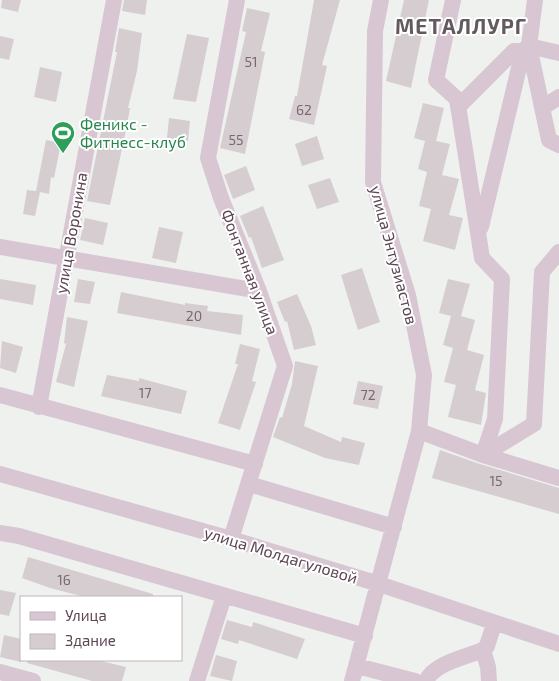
<svg xmlns="http://www.w3.org/2000/svg" width="559" height="681" font-family="'Exo 2',sans-serif">
	<style>
		.building { fill: #d6cdd1 }
		.lines { fill: none; stroke-linecap: round; stroke-linejoin: round }
		.minor { stroke: #d8c7d2; stroke-width: 16 }
		.labels { text-anchor: middle; stroke-width: 4; stroke-linejoin: round; paint-order: stroke }
		.number-label { font-size: 14px; fill: #7a6873 }
		.leisure-label { font-size: 16px; fill: #27864d; stroke: #fff; text-anchor: start }
		.street-label { font-size: 16px; fill: #5c4654; stroke: #fff }
		.district-label { font-size: 21px; font-weight: bold; letter-spacing: 1px; fill: #635a5f; stroke: #fff }
	</style>
	<rect width="100%" height="100%" fill="#eef1ee"/>
	<!-- building -->
	<path class="building" d="M2,0H21L18,12L1,8Z
		M124,0H147L145,15L122,11Z
		M314,0H340L322,65L327,66L314,125L289,119L295,96H297Z
		M404,0H429L411,88L386,81Z
		M247,8L270,13L261,51L265,52L245,154L220,148L246,32L242,31Z
		M119,28L142,33L137,71L128,108H130L126,130L110,205L87,201L117,52H115Z
		M187,34L209,38L196,102L173,99Z
		M0,36L14,39L9,60L0,58Z
		M40,67L62,72L56,102L34,97Z
		M423,103L444,108L436,141L450,144L442,175L459,179L449,215L463,218L455,250L423,241L431,209L419,206L427,172L418,169L425,141L414,138Z
		M169,118L190,121L188,141L167,138Z
		M317,136L324,159L302,166L295,144Z
		M46,140L61,143L54,178L51,177L49,194L40,192L35,216L23,214L27,190L36,191Z
		M246,166L255,190L233,199L224,175Z
		M330,178L339,202L317,209L308,185Z
		M263,206L284,260L262,268L251,237L249,238L240,216Z
		M85,218L108,223L103,245L80,240Z
		M159,227L183,232L176,263L152,258Z
		M362,268L380,322L358,330L341,275Z
		M0,279L36,285L33,305L0,299Z
		M78,279L95,282L90,304L74,302Z
		M448,279L470,284L461,316L475,320L467,350L484,355L475,390L486,393L481,425L448,417L456,385L444,382L453,348L443,345L451,316L439,313Z
		M121,292L185,305V303L208,306L207,311L243,315L241,335L117,313Z
		M297,294L311,326L316,345L294,350L287,321L285,322L277,302Z
		M67,317L88,321L74,387L56,382L66,344L64,343Z
		M2,341L23,347L16,373L0,368Z
		M240,344L260,349L252,381L256,382L240,430L218,423L238,364H235Z
		M295,361L318,366L304,426L341,442L342,437L365,443L359,465L325,458L273,437L280,417L282,418L292,384Z
		M107,375L139,381V378L187,391L181,414L101,396Z
		M358,381L383,386L378,409L353,404Z
		M440,450L480,464L559,488V514L432,478Z
		M28,557L153,594V597H85L50,588L22,578Z
		M0,590L16,593L9,616L0,614Z
		M227,620L252,627L253,622L305,639L297,659L239,640L238,644L221,639Z
		M4,635L21,639V662L0,657Z
		M216,655L237,661L232,681L210,676Z
		M28,660H97L126,667L122,681H92L27,663Z"/>
	<g class="lines">
		<!-- minor -->
		<path class="minor" d="M453,0L436,80L457,99L482,258L502,279L495,419L483,455
			M535,0L529,46L559,53
			M458,107L514,51H523
			M542,108L559,97
			M481,227L523,51L529,46L549,140L559,145
			M0,247L259,291
			M0,395L255,464
			M39,407L114,0
			M419,431L483,455L559,478
			M483,455L534,424L542,272L559,252
			M0,474L231,539L379,584L559,644
			M249,484L394,527
			M0,533L19,536L365,636
			M231,539L285,366L259,291L221,198L208,158L237,0
			M483,650L488,667L489,681
			M357,666L415,681
			M0,672L33,681
			M197,681L224,596
			M352,681L419,431L424,375L408,295L373,182L375,31L381,0
			M426,681C434,663 466,657 483,650L487,646L494,624"/>
	</g>
	<!-- icons -->
	<defs>
		<g id="stadium-pin" transform="scale(1.25)"><path d="M0 17L-7.5 6A9.5 9.5 0 1 1 7.5 6Z" fill="#2e9e5b" stroke="#fff"/><path d="M0-5a6.5 5 0 1 0 0 10a6.5 5 0 1 0 0-10ZM-3.5-1.8h7v3.6h-7Z" fill="#fff"/></g>
	</defs>
	<g fill-rule="evenodd">
		<use href="#stadium-pin" x="63" y="133"/>
	</g>
	<g class="labels">
		<!-- number labels -->
		<g class="number-label">
			<text x="251" y="67">51</text>
			<text x="304" y="115">62</text>
			<text x="236" y="145">55</text>
			<text x="194" y="321">20</text>
			<text x="145" y="398">17</text>
			<text x="368" y="400">72</text>
			<text x="496" y="486">15</text>
			<text x="64" y="585">16</text>
		</g>
		<!-- leisure labels -->
		<g class="leisure-label">
			<text x="80" y="130">Феникс -<tspan x="80" dy="18">Фитнесс-клуб</tspan></text>
		</g>
		<!-- street labels -->
		<g class="street-label">
			<text transform="translate(71 233) rotate(-80)" y="6">улица Воронина</text>
			<text transform="translate(394 255) rotate(75)" y="6">улица Энтузиастов</text>
			<text transform="translate(250 272) rotate(69)" y="6">Фонтанная улица</text>
			<text transform="translate(281 555) rotate(17)" y="6">улица Молдагуловой</text>
		</g>
		<!-- district labels -->
		<g class="district-label">
			<text x="461" y="34">МЕТАЛЛУРГ</text>
		</g>
	</g>
	<!-- legend -->
	<rect x="20" y="596" width="162" height="65" fill="#ffffff" stroke="#beb5bb"/>
	<rect x="30" y="612" width="25" height="8" fill="#d8c7d2" stroke="#beb5bb"/>
	<text x="65" y="621" font-size="15" fill="#5c4654">Улица</text>
	<rect x="30" y="634" width="25" height="15" fill="#d6cdd1" stroke="#beb5bb"/>
	<text x="65" y="646" font-size="15" fill="#5c4654">Здание</text>
</svg>
